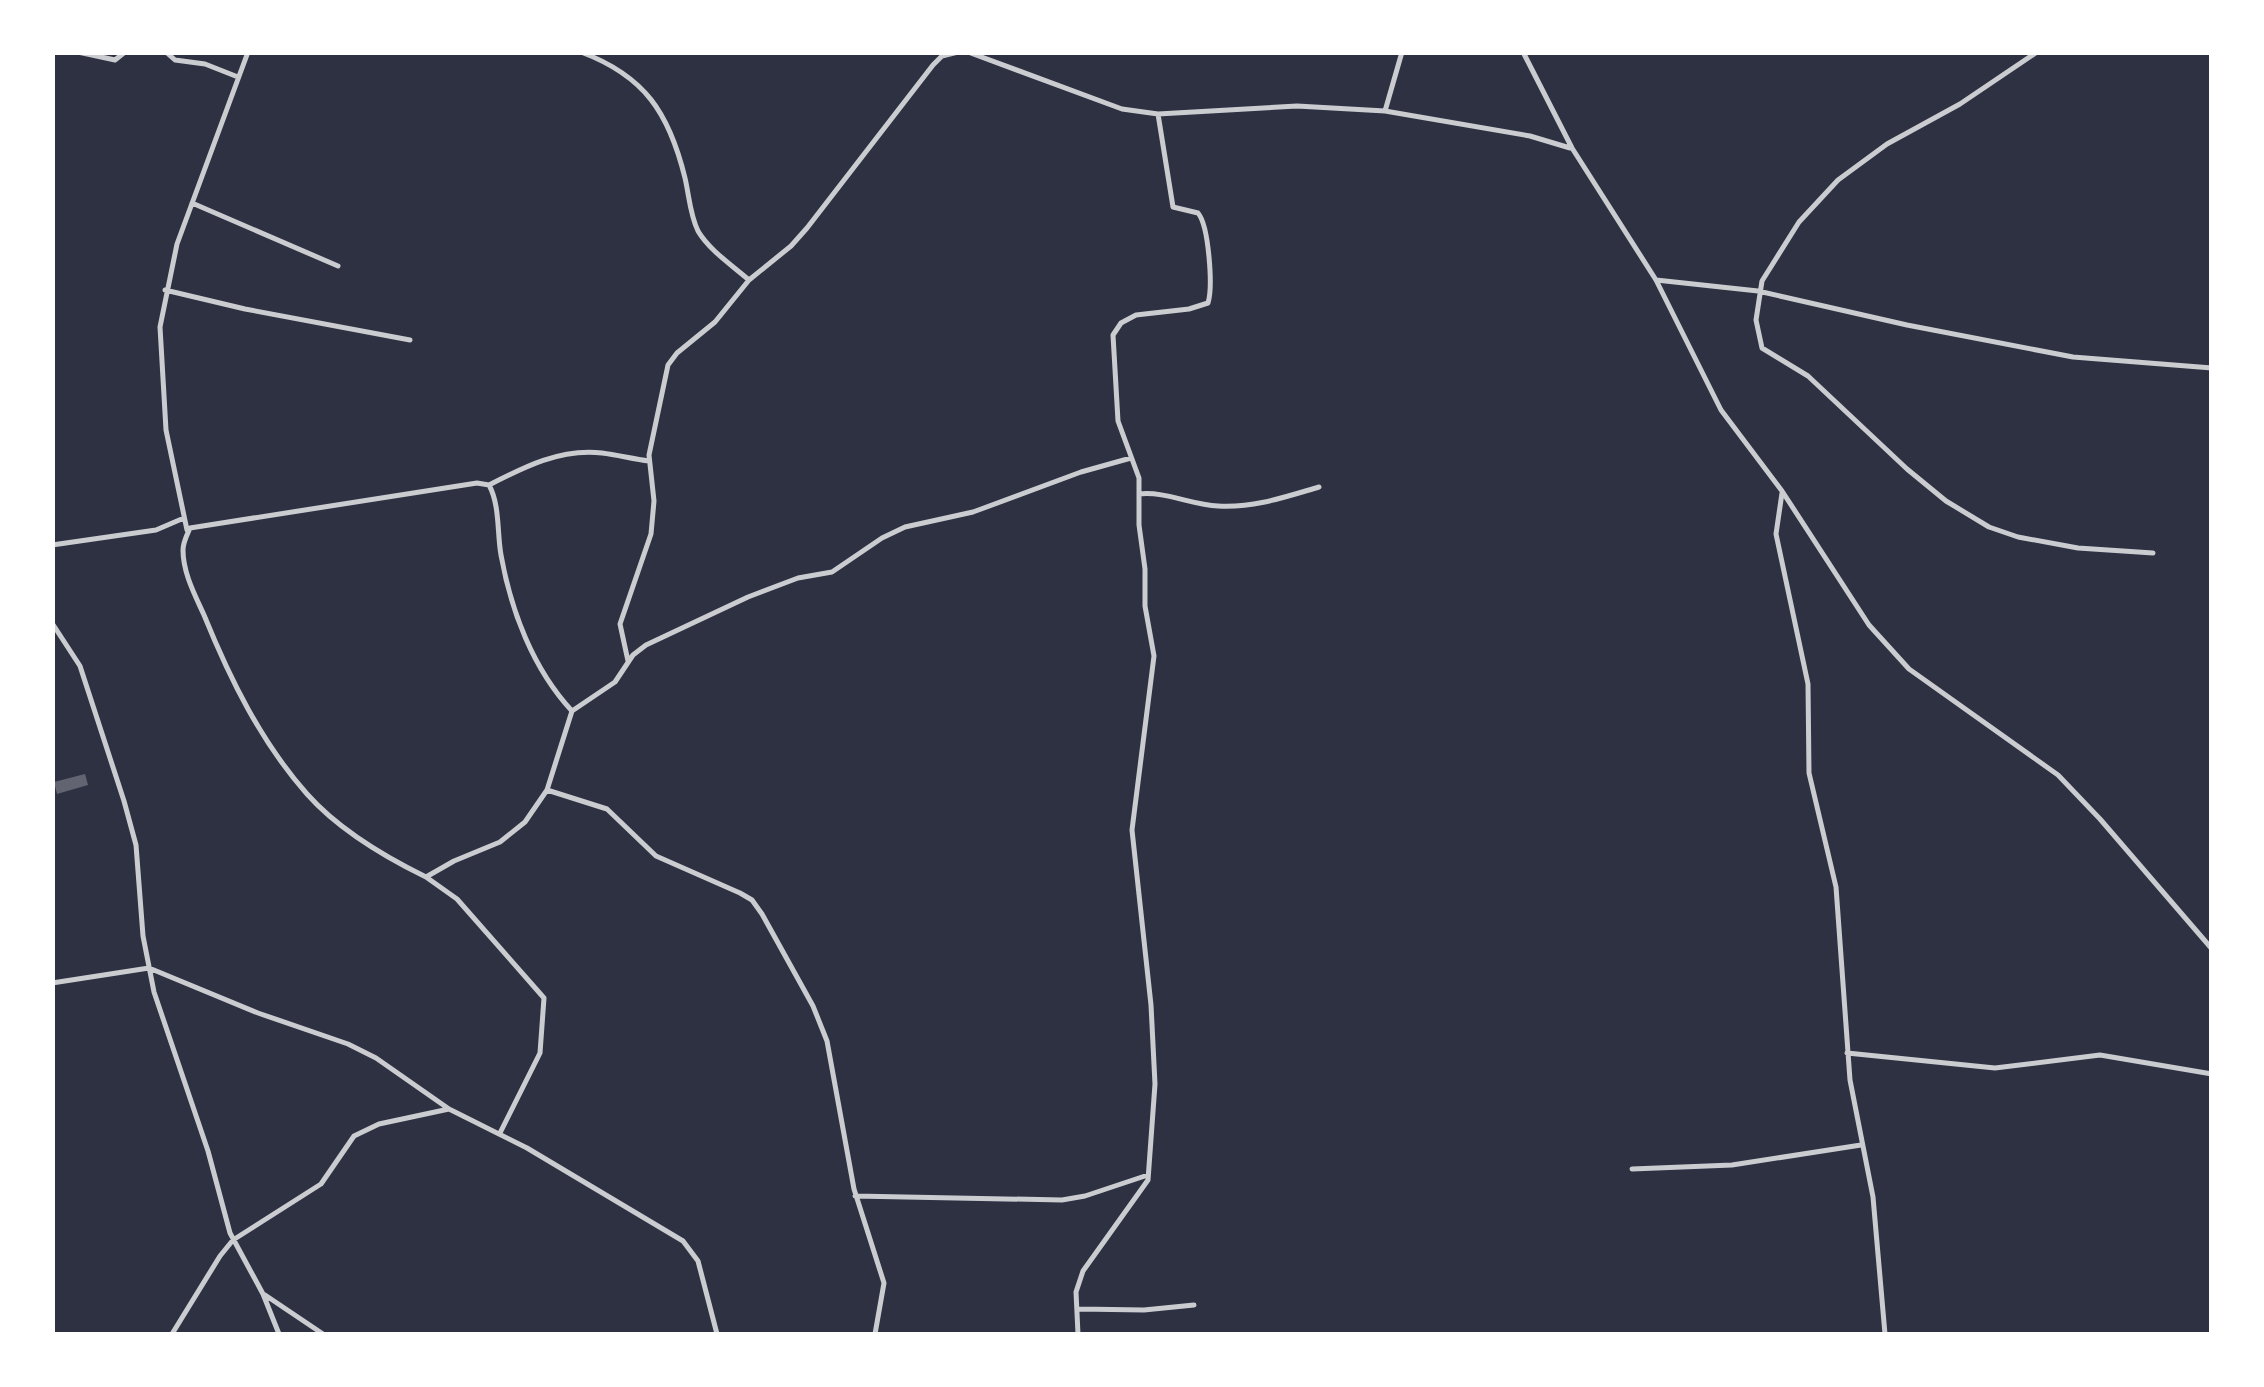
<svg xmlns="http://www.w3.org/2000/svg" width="2264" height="1387" font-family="Jost,sans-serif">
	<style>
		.building { fill: #626471 }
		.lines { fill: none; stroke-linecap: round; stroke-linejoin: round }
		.minor { stroke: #caccd0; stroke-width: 5 }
	</style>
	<rect width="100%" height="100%" fill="#2d3142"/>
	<!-- building -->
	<path class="building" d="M85,774L88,785L57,794L54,782Z"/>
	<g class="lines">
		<!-- minor -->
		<path class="minor" d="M78,52L115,60L125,52
			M166,52L175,60L205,64L238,77
			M581,52C645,76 669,113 685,178C689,195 690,215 698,231C709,250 733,266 749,280
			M968,52L1122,109L1158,114L1173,207L1198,213C1209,226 1213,287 1208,303L1189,309L1136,315L1121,323L1113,335L1118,421L1139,478V525L1145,569V606L1154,656L1132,830L1151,1005L1155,1084L1148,1180L1083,1271L1076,1292L1078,1334
			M1523,52L1572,148L1656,280L1721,410L1782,491L1869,625L1909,669L2058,775L2100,819L2212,949
			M2037,52L1960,104L1887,144L1838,180L1799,222L1762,281L1756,320L1762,348L1808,376L1907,469L1946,501L1989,527L2018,537L2078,548L2153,553
			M1385,111L1402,52
			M1158,114L1297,106L1385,111L1530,136L1570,148
			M192,203L338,266
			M1656,280L1758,291L1907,325L2073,357L2212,368
			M165,290L245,309L410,340
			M489,485C524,467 561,448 602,453C618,455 633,459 649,461
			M1782,493L1776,534L1808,684L1809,773L1836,887L1850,1080L1873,1197L1885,1334
			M1139,494C1165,491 1192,505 1218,506C1254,508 1285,497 1319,487
			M187,530L166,430L160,327L177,244L248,52
			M52,545L156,530L184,518
			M52,623L80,666L124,801L136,845L143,936L154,992L208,1151L230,1233L263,1294L279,1334
			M628,661L620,624L651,534L654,501L649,455L668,365L677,353L715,322L749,280L791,246L807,228L933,65L942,56L958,52
			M547,790L607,809L656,856L740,893L752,900L762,914L813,1006L827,1041L854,1189L884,1283L875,1334
			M426,877C383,856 339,830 307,794C261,742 230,679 204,615C195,595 183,573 183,550C183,542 187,535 190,528L477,483L489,485C500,505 497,533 501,555C511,611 533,669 572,711
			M52,983L149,968L258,1013L348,1044L376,1058L449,1109L527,1148L683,1241L698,1261L717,1334
			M1847,1053L1995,1068L2100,1055L2212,1074
			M500,1133L540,1053L544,998L457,899L426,877L454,861L500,842L525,822L547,790L572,711L615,682L633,655L646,645L748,597L798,578L832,572L882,538L905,527L973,512L1081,472L1131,458
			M1632,1169L1732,1165L1861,1145
			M855,1196L1062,1200L1085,1196L1148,1175
			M265,1295L323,1334
			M1079,1309L1144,1310L1194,1305
			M172,1334L220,1256L233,1240L321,1184L354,1136L379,1124L449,1109"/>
	</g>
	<!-- border -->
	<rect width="2264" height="1387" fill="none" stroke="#ffffff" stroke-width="110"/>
</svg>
